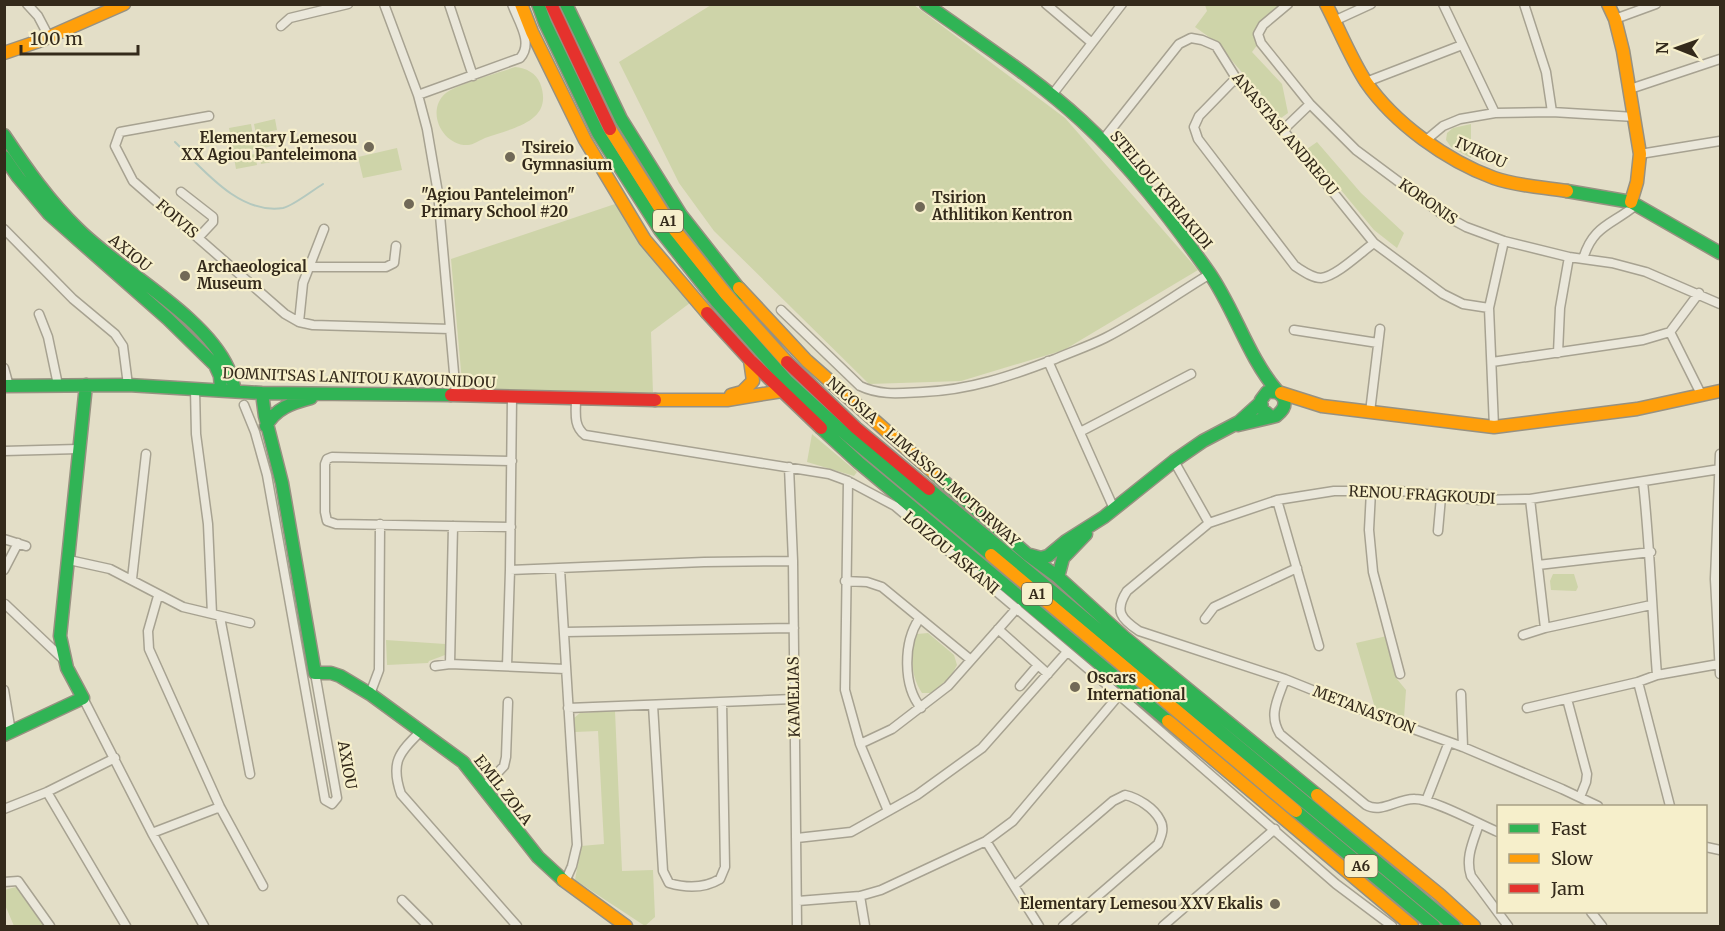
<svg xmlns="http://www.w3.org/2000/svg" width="1725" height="931" font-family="Merriweather,serif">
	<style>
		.green { fill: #ced4a9 }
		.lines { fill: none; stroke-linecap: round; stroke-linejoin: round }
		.stream { stroke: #b4c8be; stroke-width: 2 }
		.street-casing { stroke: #a7a291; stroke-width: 11 }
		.fast-casing { stroke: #979181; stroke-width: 15 }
		.slow-casing { stroke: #979181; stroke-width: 15 }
		.jam-casing { stroke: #979181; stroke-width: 15 }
		.street { stroke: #eae7da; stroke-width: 8 }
		.fast { stroke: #30b455; stroke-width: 12 }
		.slow { stroke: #ff9f0a; stroke-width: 12 }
		.jam { stroke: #e5322d; stroke-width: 12 }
		.poi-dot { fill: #716957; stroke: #f6efcb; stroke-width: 2 }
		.labels { text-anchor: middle; stroke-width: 4.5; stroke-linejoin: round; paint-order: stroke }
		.shield { fill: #f6efcb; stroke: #6e6550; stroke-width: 1.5 }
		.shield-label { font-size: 14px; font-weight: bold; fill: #342a1b }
		.street-label { font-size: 15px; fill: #342a1b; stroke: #f6efcb }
		.poi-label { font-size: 15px; font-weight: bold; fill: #342a1b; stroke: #f6efcb; text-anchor: start }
	</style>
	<rect width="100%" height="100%" fill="#e3dec7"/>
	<!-- green -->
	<path class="green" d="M711,5H914L1065,118L1198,270L1064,350L961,381L869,384L714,231L679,183L619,62Z
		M1205,5H1284L1260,24L1258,44L1252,52L1282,84L1288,113L1281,118L1216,42L1195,27L1207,11Z
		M515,67C526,68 536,73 540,83C555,122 512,128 485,138C480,140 473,145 468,145C442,146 425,110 446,93C455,85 501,72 515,67Z
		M275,119L277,130L256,134L254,124Z
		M251,124L253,135L231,139L229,128Z
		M1471,124V158L1451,147L1446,140L1447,133L1453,128Z
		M278,134L280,144L259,149L257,138Z
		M253,139L255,149L233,153L231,143Z
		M1317,142L1361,193L1404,233L1397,248L1374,230L1307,149Z
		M397,148L402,170L363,178L358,157Z
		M281,149L283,160L261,164L259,153Z
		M255,154L257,165L236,169L234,158Z
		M615,204L690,303L651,332L653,394L471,390L465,387L462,382L451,259Z
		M812,434L857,472L854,476L807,462Z
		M1553,574H1574L1578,587L1576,591L1551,590L1550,581Z
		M928,633L954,655L957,665L951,676L932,693H922C911,677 909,652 917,634Z
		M1387,636L1397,679L1406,690L1404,718L1375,708L1356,643Z
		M386,640L445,644V655L429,661L428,663L387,665Z
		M615,711L622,871L653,870L655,917L645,926L575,880L581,846L604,844L598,731L575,732L574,718L580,713Z
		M16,887H21L45,926H14L5,905L4,890Z"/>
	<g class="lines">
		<!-- stream -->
		<path class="stream" d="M175,142C203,169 239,215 283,208C293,206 313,190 323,184"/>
		<!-- street casing -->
		<g class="street-casing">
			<path id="street" d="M27,4L38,16L49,37
				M384,4L418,95L427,129L438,193L456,395
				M449,4L473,76
				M1046,4L1092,43
				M1288,4L1263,25L1258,34L1261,43L1310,104L1356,150L1442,214L1466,227L1504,241L1569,257L1612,263L1646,272L1720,304
				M1443,4L1495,113
				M1524,4L1546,72L1552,112
				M1615,19L1656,4
				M1334,21L1371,4
				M281,26L290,18L348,4
				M1236,78L1199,116L1194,127L1198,139L1295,266C1303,271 1312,278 1321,278C1337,276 1361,252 1374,243
				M1366,82L1462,45
				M1630,89L1720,59
				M418,95L520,58C534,43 518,21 512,4
				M1052,95L1122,4
				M209,116L120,132L115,146L133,181L285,314L299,322L313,325L450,329
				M1283,130L1310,104
				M1102,141L1179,44L1191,38L1202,40L1216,46L1236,78L1283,130L1374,243L1443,294L1463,304L1489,308
				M1425,141L1443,126L1460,119L1495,113L1552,112L1635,117
				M1640,154L1720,141
				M181,192L213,217V222L198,238
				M4,229L73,299L115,334L123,346L128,385
				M1583,259C1593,225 1612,225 1636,205
				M308,267H386L394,263L396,246
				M781,310L860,386C881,396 901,393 923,392C970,390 1011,376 1055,359C1071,352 1089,346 1105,338C1142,319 1175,295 1210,274
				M39,314L48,337L58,385
				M299,322L303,283L324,229
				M1294,330L1378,343
				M1670,332L1702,396
				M1558,353L1560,308L1569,257
				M1048,361L1114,509
				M1492,362L1643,340L1670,332L1699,293
				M4,368L9,386
				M195,389L196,434L208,524L212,614
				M576,399C576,412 573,426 585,435L829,474L848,481L895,506L1119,695L1336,884L1392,926
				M244,405L255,432L267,475L325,800L332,804L337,798L315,673
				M1370,412L1380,329
				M1494,427L1489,308L1504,241
				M1080,432L1191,374
				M4,451L78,449
				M1720,454L1715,579L1720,674
				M1174,461L1209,523
				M789,467L793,561L797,926
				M848,481L845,690L860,744L888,811
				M1643,482C1650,546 1652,611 1657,675
				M1371,491L1369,530L1373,572L1400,674
				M1530,499L1545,628
				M1277,500L1319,646
				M511,527L336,524L327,521L325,512V464L327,459L332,457L512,461
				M1438,531L1441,497
				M4,539L26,546
				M69,560L110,569L183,607L250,623
				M1538,565L1651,552
				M560,569L577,845L572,866L565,882
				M4,570L18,543
				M510,570L704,562L793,561
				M132,579L146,454
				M845,581L867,582L882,587L971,660
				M158,596L148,631L149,649L220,807L263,886
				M5,604L63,659
				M220,617L250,774
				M919,619C903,643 903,686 921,708
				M1205,619L1214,607L1297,568
				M998,629L1048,674
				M565,632L794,628
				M1523,635L1545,628L1651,605
				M450,664L453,526
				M435,666L450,664L565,669
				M507,666L510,570L512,398
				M1285,679C1278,699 1268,715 1280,734L1366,805C1382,814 1398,798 1415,799C1433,799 1479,824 1498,832
				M1638,682L1670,806
				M1020,686L1038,665
				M4,690L11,732
				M370,694L379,670L380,524
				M1461,694L1463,747
				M83,698L152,833L204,926
				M1567,699L1587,774L1586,782L1580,797
				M653,705L663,871L669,883C686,888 705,888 720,879L725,867L722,702
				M568,708L793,699
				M1527,708L1638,682L1657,675L1719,664
				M421,731C399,753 390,762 401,794L517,926
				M860,744L892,729L948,686L1017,608
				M483,788L504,766L506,757L508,702
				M47,792L126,926
				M1426,801L1449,742
				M1598,806L1562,789L1463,747L1372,714L1285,679L1139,631C1121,619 1114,611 1127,591L1209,523L1277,500L1334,491H1400L1479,500L1530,499L1720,469
				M4,809L47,792L115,758
				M1479,824C1473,842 1465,858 1471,876L1508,926
				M152,833L220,807
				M797,838L851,832L917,795L982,748L1067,652
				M986,841L1039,926
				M1706,847L1720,850
				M4,882L18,881L50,926
				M1015,885L1113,801L1125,795C1138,798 1154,808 1160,820C1165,828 1161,837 1158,844L1063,926
				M860,896L865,926
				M402,900L428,926
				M798,901L860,896L881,890L986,841L1013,821L1119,695
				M1591,912L1602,926
				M1163,926L1275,829"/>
		</g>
		<!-- fast casing -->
		<g class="fast-casing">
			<path id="fast" d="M538,4L545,23L598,133L660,230L717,302L787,381L842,431L991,555
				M566,4L621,119L681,215L744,295
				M926,4C979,42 1034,77 1082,121C1130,165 1170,218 1208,271C1235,309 1247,356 1278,392
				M4,135C26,168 49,201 78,229C120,271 204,315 228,368C231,375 233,383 235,390
				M4,157L18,177L49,214L168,319L215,365L220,376L221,389
				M1567,191L1631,202L1720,253
				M4,386L128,385L262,393L451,395
				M262,393L265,416L282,483L315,673H331L340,676L370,694L463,762L538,857L563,880
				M1238,425L1276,416C1282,411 1286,407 1284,399C1280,392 1275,391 1267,392L1261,400L1262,409L1270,416
				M266,426C276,408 292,403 311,398
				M821,428L858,462L1168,721
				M934,473L1028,555L1058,577L1124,637L1317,795
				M929,489L1454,926
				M1030,555L1041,558L1048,556L1066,541L1104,517L1174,461L1203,441L1239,422L1260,403
				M1058,577L1063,558L1086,534
				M4,735L83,698L67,668L60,636L86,385
				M1296,811L1434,926"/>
		</g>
		<!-- slow casing -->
		<g class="slow-casing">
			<path id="slow" d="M521,4L532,32L585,140L645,240L707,313
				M1326,4C1339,29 1351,59 1366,82C1394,123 1447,161 1494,178C1516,186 1543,187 1567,191
				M1608,4L1615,19L1623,51L1640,154L1637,182L1631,202
				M4,53L42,40L124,4
				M610,129L670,224L726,294L787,362
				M739,288L807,361L934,473
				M1281,393L1322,406L1494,427L1637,409L1720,391
				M731,395L742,392L753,381L750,360
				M655,400H727L782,391
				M991,555L1296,811
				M1168,721L1412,926
				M1317,795L1440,895L1474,926
				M563,880L626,926"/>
		</g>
		<!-- jam casing -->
		<g class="jam-casing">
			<path id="jam" d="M551,4L610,129
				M707,313L750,360L821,428
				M787,362L856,428L929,489
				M451,395L655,400"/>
		</g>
		<!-- street -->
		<use href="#street" class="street"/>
		<!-- fast -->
		<use href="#fast" class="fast"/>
		<!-- slow -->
		<use href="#slow" class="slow"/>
		<!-- jam -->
		<use href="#jam" class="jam"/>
	</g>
	<!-- markers -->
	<g class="poi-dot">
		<circle cx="369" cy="147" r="6"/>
		<circle cx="510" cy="157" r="6"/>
		<circle cx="409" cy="204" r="6"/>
		<circle cx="920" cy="207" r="6"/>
		<circle cx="185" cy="276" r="6"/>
		<circle cx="1075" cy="687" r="6"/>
		<circle cx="1275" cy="904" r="6"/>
	</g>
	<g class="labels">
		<!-- shield labels -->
		<g class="shield">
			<rect x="653" y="210" width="30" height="22" rx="4.5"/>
			<rect x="1022" y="583" width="30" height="22" rx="4.5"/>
			<rect x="1344.5" y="855" width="33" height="22" rx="4.5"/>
		</g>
		<g class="shield-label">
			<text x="668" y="226">A1</text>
			<text x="1037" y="599">A1</text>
			<text x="1361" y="871">A6</text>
		</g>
		<!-- street labels -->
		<g class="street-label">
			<text transform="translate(1285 134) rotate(50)" y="5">ANASTASI ANDREOU</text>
			<text transform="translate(1481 153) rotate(24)" y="5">IVIKOU</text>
			<text transform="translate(1161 190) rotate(50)" y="5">STELIOU KYRIAKIDI</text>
			<text transform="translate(1428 202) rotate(35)" y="5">KORONIS</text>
			<text transform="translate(177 219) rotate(41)" y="5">FOIVIS</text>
			<text transform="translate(130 253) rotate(39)" y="5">AXIOU</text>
			<text transform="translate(359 378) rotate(2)" y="5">DOMNITSAS LANITOU KAVOUNIDOU</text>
			<text transform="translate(923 462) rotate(41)" y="5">NICOSIA - LIMASSOL MOTORWAY</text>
			<text transform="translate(1422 495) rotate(3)" y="5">RENOU FRAGKOUDI</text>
			<text transform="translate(951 553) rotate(40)" y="5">LOIZOU ASKANI</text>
			<text transform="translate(794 697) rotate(-91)" y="5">KAMELIAS</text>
			<text transform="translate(1364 710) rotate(21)" y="5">METANASTON</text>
			<text transform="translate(347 765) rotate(80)" y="5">AXIOU</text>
			<text transform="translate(503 790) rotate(52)" y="5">EMIL ZOLA</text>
		</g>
		<!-- poi labels -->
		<g class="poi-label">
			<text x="357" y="143" text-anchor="end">Elementary Lemesou<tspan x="357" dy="17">XX Agiou Panteleimona</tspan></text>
			<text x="522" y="153">Tsireio<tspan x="522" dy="17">Gymnasium</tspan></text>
			<text x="421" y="200">"Agiou Panteleimon"<tspan x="421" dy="17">Primary School #20</tspan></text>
			<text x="932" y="203">Tsirion<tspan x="932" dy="17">Athlitikon Kentron</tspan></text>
			<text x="197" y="272">Archaeological<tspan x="197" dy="17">Museum</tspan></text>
			<text x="1087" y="683">Oscars<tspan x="1087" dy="17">International</tspan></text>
			<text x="1263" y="909" text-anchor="end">Elementary Lemesou XXV Ekalis</text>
		</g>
	</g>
	<!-- border -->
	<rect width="1725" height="931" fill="none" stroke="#342a1b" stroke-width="12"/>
	<!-- legend -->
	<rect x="1497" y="805" width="210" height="108" fill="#f6efcb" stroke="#a8a085" stroke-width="1.5"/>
	<rect x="1509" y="824" width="30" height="9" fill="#30b455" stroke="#a8a085" stroke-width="1.5"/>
	<text x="1551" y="835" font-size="18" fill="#342a1b">Fast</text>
	<rect x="1509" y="854" width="30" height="9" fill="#ff9f0a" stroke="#a8a085" stroke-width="1.5"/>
	<text x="1551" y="865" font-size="18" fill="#342a1b">Slow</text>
	<rect x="1509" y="884" width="30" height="9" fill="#e5322d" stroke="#a8a085" stroke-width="1.5"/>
	<text x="1551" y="895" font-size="18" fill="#342a1b">Jam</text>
	<!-- north arrow -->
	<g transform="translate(1677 48) rotate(271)" stroke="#f6efcb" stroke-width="4.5" paint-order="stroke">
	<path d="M0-4.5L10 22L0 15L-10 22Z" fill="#342a1b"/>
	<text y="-9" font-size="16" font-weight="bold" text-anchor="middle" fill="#342a1b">N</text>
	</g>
	<!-- scale -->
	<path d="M21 45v9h117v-9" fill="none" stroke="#342a1b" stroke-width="3"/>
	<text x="30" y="45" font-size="18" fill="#342a1b" stroke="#f6efcb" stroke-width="4.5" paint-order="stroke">100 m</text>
</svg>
